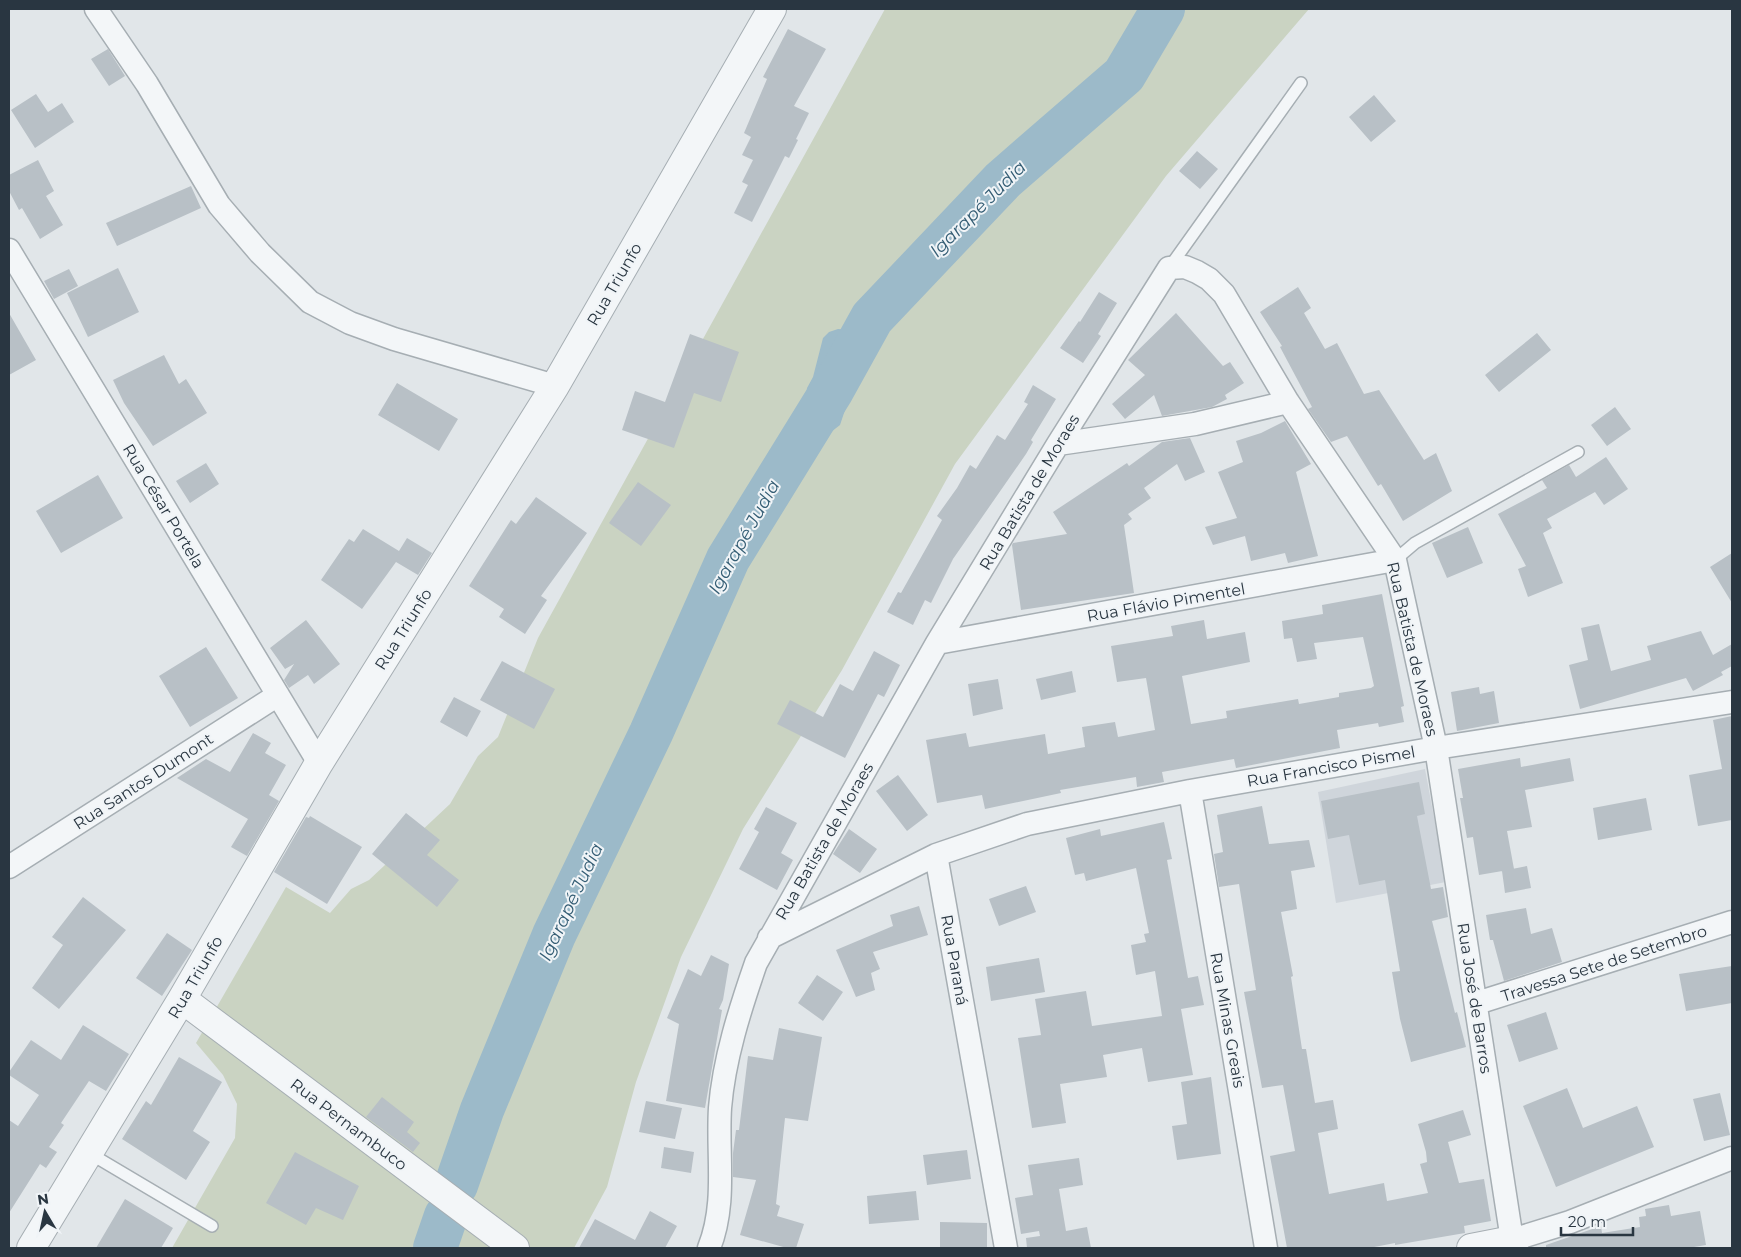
<svg xmlns="http://www.w3.org/2000/svg" width="1741" height="1257" font-family="Montserrat,sans-serif">
	<style>
		.built { fill: #cfd5db }
		.green { fill: #cad3c2 }
		.water { fill: #9cbac9 }
		.lines { fill: none; stroke-linecap: round; stroke-linejoin: round }
		.river { stroke: #9cbac9; stroke-width: 44 }
		.building { fill: #b8c0c6 }
		.service-casing { stroke: #a6aeb3; stroke-width: 14 }
		.minor-casing { stroke: #a6aeb3; stroke-width: 25 }
		.tertiary-casing { stroke: #a6aeb3; stroke-width: 30 }
		.service { stroke: #f3f6f8; stroke-width: 11 }
		.minor { stroke: #f3f6f8; stroke-width: 22 }
		.tertiary { stroke: #f3f6f8; stroke-width: 28 }
		.labels { text-anchor: middle; stroke-width: 4; stroke-linejoin: round; paint-order: stroke }
		.street-label { font-size: 16px; fill: #293641; stroke: #f0f4f7 }
		.water-label { font-size: 18px; font-style: italic; fill: #345d74; stroke: #f0f4f7 }
	</style>
	<rect width="100%" height="100%" fill="#e1e6e9"/>
	<!-- built -->
	<path class="built" d="M1425,769L1446,882L1336,903L1318,792Z"/>
	<!-- green -->
	<path class="green" d="M885,9H1309L1166,176L955,464L842,670L743,829L681,957L636,1082L607,1187L574,1248H172L235,1138L237,1104L223,1075L196,1043L286,887L330,913L351,889L369,880L450,804L478,756L498,737L538,638Z"/>
	<!-- water -->
	<path class="water" d="M838,329L852,330L873,343V351L856,377L840,425L804,453L792,474L781,477L773,473V465L778,457L794,447L803,431L807,388L813,377L823,338L829,332Z"/>
	<g class="lines">
		<!-- river -->
		<path class="river" d="M456,1185L482,1110L554,935L651,733L728,559L831,392L872,318L1003,180L1124,75L1163,9
			M435,1248L446,1216"/>
	</g>
	<!-- building -->
	<path class="building" d="M788,29L826,49L794,106L809,113L796,139L798,140L789,158L785,156L752,222L734,213L748,185L742,182L753,160L742,155L751,137L744,133L767,79L763,77Z
		M108,49L125,76L109,86L91,59Z
		M36,94L48,112L62,103L74,122L35,148L11,110Z
		M1374,95L1396,121L1371,142L1349,117Z
		M1197,151L1218,169L1200,189L1179,171Z
		M38,160L54,191L46,196L63,225L40,239L22,208L19,210L9,191V175Z
		M191,186L201,208L117,246L106,223Z
		M118,268L139,312L88,337L67,293Z
		M69,269L78,286L54,299L44,281Z
		M1298,287L1311,308L1304,313L1325,349L1337,343L1364,394L1379,390L1424,460L1436,453L1452,491L1403,521L1381,484L1378,486L1347,436L1331,442L1308,409L1312,407L1280,347L1282,346L1260,312Z
		M1099,292L1117,303L1098,334L1101,336L1083,363L1060,348L1079,321L1080,322Z
		M9,313L36,360L9,375Z
		M1176,313L1223,366L1230,362L1244,383L1225,395L1227,399L1212,407L1162,416L1154,395L1125,419L1112,404L1145,375L1128,360Z
		M1537,333L1551,350L1499,392L1485,375Z
		M690,334L739,352L721,402L694,393L674,448L622,430L635,391L665,402Z
		M164,355L179,384L186,379L207,413L153,446L124,403L113,380Z
		M397,383L458,419L439,451L378,415Z
		M1033,385L1056,399L1031,440L1033,442L1026,454L953,559L931,603L925,600L913,625L887,612L898,592L901,593L942,520L937,516L957,488L970,465L976,469L997,435L1005,440L1028,404L1024,402Z
		M1615,407L1631,429L1607,446L1591,425Z
		M1285,421L1311,464L1296,472L1318,556L1288,563L1285,553L1251,561L1245,536L1213,545L1205,527L1237,518L1218,472L1243,462L1236,441L1261,433Z
		M1190,438L1205,472L1185,481L1177,464L1144,488L1151,498L1128,514L1132,519L1124,525L1134,593L1021,610L1012,545L1013,543L1067,534L1053,512L1127,463L1129,466L1162,442Z
		M1606,457L1628,489L1604,505L1595,492L1547,519L1552,528L1543,533L1563,583L1528,597L1518,569L1526,566L1498,514L1547,488L1542,480L1569,465L1576,477Z
		M206,463L219,484L190,503L176,481Z
		M98,475L123,518L61,553L36,511Z
		M638,482L671,505L641,546L609,523Z
		M536,497L587,533L541,596L547,600L525,634L499,617L504,609L469,586L511,520L516,524Z
		M1468,527L1483,563L1447,578L1432,543Z
		M363,529L399,551L407,538L432,553L418,575L396,562L362,609L321,580L349,539L354,542Z
		M1732,553V603L1710,567Z
		M1382,594L1404,706L1401,707L1404,722L1379,727L1378,723L1337,730L1340,748L1236,768L1234,759L1162,772L1164,782L1137,787L1136,777L1060,790L1061,793L985,809L982,795L937,803L926,740L966,733L969,747L1045,734L1048,754L1085,747L1082,727L1115,722L1118,737L1155,730L1146,678L1117,682L1111,646L1173,636L1171,626L1204,620L1207,639L1245,632L1250,662L1182,676L1191,724L1227,718L1226,711L1298,699L1299,704L1339,697V693L1371,688L1374,686L1363,637L1314,643L1317,659L1297,662L1292,638L1284,639L1282,621L1323,614L1322,605Z
		M306,620L340,664L314,684L308,675L289,688L284,680L294,664L285,669L270,648Z
		M1599,624L1611,671L1651,660L1647,646L1701,631L1713,655L1732,644V666L1721,672L1723,675L1693,691L1686,678L1580,709L1569,665L1588,660L1581,628Z
		M206,647L238,698L190,727L159,676Z
		M874,651L900,665L884,697L878,694L845,758L777,724L790,700L823,717L840,684L853,691Z
		M502,661L555,689L534,729L480,700Z
		M1072,671L1076,692L1041,700L1036,679Z
		M998,679L1003,709L973,716L968,684Z
		M1479,687L1480,694L1494,691L1499,723L1457,731L1451,692Z
		M454,697L481,711L467,737L440,722Z
		M1732,716V820L1698,826L1689,775L1722,769L1713,720Z
		M253,733L271,743L265,753L286,765L269,795L279,801L247,856L231,847L248,819L177,778L206,759L230,772Z
		M1520,758L1521,767L1570,758L1574,781L1525,790L1532,827L1507,831L1514,869L1479,875L1473,837L1467,838L1460,798H1463L1458,769Z
		M898,775L928,815L907,831L876,791Z
		M1419,782L1425,814L1417,816L1431,889L1443,887L1448,917L1432,921L1455,1013L1457,1012L1466,1047L1411,1062L1400,1019L1392,972L1400,971L1385,880L1359,885L1349,835L1328,839L1321,801Z
		M1646,798L1652,830L1598,840L1593,808Z
		M1262,806L1269,844L1309,840L1315,867L1291,871L1297,909L1281,912L1293,976L1291,977L1302,1049H1306L1315,1103L1333,1100L1338,1129L1318,1133L1329,1194L1384,1183L1387,1201L1428,1193L1420,1164L1427,1162L1426,1152L1418,1124L1463,1110L1471,1135L1448,1142L1459,1183L1484,1179L1491,1221L1464,1226L1465,1233L1395,1245V1243L1369,1248H1287L1270,1156L1295,1151L1283,1085L1262,1088L1244,992L1256,990L1239,884L1219,887L1214,854L1223,852L1217,815Z
		M766,807L797,823L781,853L793,860L777,890L739,869L759,832L754,829Z
		M406,813L440,840L427,855L459,880L437,907L372,854Z
		M310,816L362,847L327,904L274,872L306,817L309,818Z
		M1164,822L1172,859L1167,860L1188,978L1198,976L1204,1005L1181,1009L1193,1075L1148,1082L1142,1048L1103,1055L1107,1077L1060,1084L1066,1123L1032,1128L1018,1038L1041,1035L1035,999L1086,991L1092,1026L1162,1016L1155,971L1136,975L1131,945L1146,942L1144,934L1149,933L1136,868L1086,881L1084,873L1075,875L1066,838L1100,829L1101,836Z
		M849,829L877,849L860,873L833,854Z
		M1527,866L1531,888L1505,893L1502,871Z
		M1026,886L1036,912L999,926L989,899Z
		M83,897L126,930L59,1009L32,988L63,945L52,937Z
		M919,906L928,935L873,952L880,969L871,973L875,990L856,997L836,950L893,926L890,915Z
		M1526,908L1531,934L1552,928L1562,962L1504,981L1493,940H1490L1486,915Z
		M167,933L192,950L162,996L136,978Z
		M711,955L729,964L723,1000L719,1009L722,1010L705,1108L666,1101L679,1024L667,1018L688,969L701,976Z
		M1039,958L1045,992L991,1001L986,967Z
		M1732,966V1003L1686,1011L1679,974Z
		M817,975L843,992L823,1021L798,1003Z
		M1546,1012L1558,1049L1519,1062L1507,1025Z
		M83,1025L129,1054L106,1091L89,1081L61,1123L64,1125L49,1147L57,1152L46,1168L40,1164L9,1213V1120L18,1126L39,1095L9,1075V1072L31,1040L61,1060Z
		M779,1028L822,1037L808,1121L785,1118L776,1204L780,1206L777,1216L804,1224L796,1248H787L740,1235L756,1180L733,1177V1153L736,1130H739L748,1056L773,1060Z
		M179,1057L222,1082L193,1131L210,1142L186,1180L122,1139L146,1101L151,1105Z
		M1211,1077L1221,1154L1177,1160L1172,1126L1187,1124L1181,1082Z
		M1567,1088L1583,1128L1637,1106L1654,1147L1556,1187L1523,1106Z
		M1720,1093L1730,1135L1704,1141L1693,1099Z
		M382,1097L414,1122L407,1132L420,1143L413,1152L366,1117Z
		M646,1101L682,1108L675,1139L639,1132Z
		M664,1147L694,1152L691,1173L661,1168Z
		M967,1150L971,1179L927,1185L923,1155Z
		M295,1152L359,1186L343,1220L316,1208L306,1225L266,1203Z
		M1079,1158L1083,1185L1059,1189L1066,1231L1087,1227L1091,1248H1027L1026,1238L1040,1236L1039,1231L1021,1234L1015,1198L1033,1195L1028,1165Z
		M916,1191L919,1220L869,1224L867,1196Z
		M125,1199L173,1228L161,1248H96Z
		M1669,1205L1671,1216L1700,1211L1706,1245L1688,1248H1546V1245L1601,1226L1602,1233L1640,1227L1639,1217L1646,1216L1645,1209Z
		M650,1211L677,1226L665,1248H579L595,1219L635,1240Z
		M940,1222L987,1223V1248H940Z"/>
	<g class="lines">
		<!-- service casing -->
		<g class="service-casing">
			<path id="service" d="M1169,268L1301,83
				M1395,560L1415,543L1578,452
				M89,1153L212,1226"/>
		</g>
		<!-- minor casing -->
		<g class="minor-casing">
			<path id="minor" d="M96,9L147,84L219,205L260,253L310,302L350,323L394,339L555,386
				M9,250L319,763
				M1058,444L1195,424L1288,402
				M937,643L1395,560
				M1190,791L1266,1248
				M936,855L1006,1248
				M9,867L278,695
				M769,938L936,855L1027,824L1190,791L1436,748L1732,702
				M1477,1003L1732,922
				M709,1248C727,1203 717,1155 720,1108C724,1059 740,1009 756,963L937,643L1058,444L1169,268L1185,267L1197,272L1209,279L1224,294L1288,402L1395,560L1436,748L1512,1240L1570,1222L1732,1158"/>
		</g>
		<!-- tertiary casing -->
		<g class="tertiary-casing">
			<path id="tertiary" d="M182,999L515,1248
				M31,1248L182,999L319,763L555,386L772,9
				M1471,1248L1512,1240L1514,1248"/>
		</g>
		<!-- service -->
		<use href="#service" class="service"/>
		<!-- minor -->
		<use href="#minor" class="minor"/>
		<!-- tertiary -->
		<use href="#tertiary" class="tertiary"/>
	</g>
	<g class="labels">
		<!-- street labels -->
		<g class="street-label">
			<text transform="translate(614 284) rotate(-60)" y="6">Rua Triunfo</text>
			<text transform="translate(1029 492) rotate(-59)" y="6">Rua Batista de Moraes</text>
			<text transform="translate(164 506) rotate(59)" y="6">Rua César Portela</text>
			<text transform="translate(1166 602) rotate(-10)" y="6">Rua Flávio Pimentel</text>
			<text transform="translate(403 629) rotate(-58)" y="6">Rua Triunfo</text>
			<text transform="translate(1413 649) rotate(77)" y="6">Rua Batista de Moraes</text>
			<text transform="translate(1331 766) rotate(-10)" y="6">Rua Francisco Pismel</text>
			<text transform="translate(143 781) rotate(-33)" y="6">Rua Santos Dumont</text>
			<text transform="translate(824 841) rotate(-60)" y="6">Rua Batista de Moraes</text>
			<text transform="translate(955 960) rotate(80)" y="6">Rua Paraná</text>
			<text transform="translate(1604 963) rotate(-18)" y="6">Travessa Sete de Setembro</text>
			<text transform="translate(195 977) rotate(-60)" y="6">Rua Triunfo</text>
			<text transform="translate(1475 998) rotate(81)" y="6">Rua José de Barros</text>
			<text transform="translate(1228 1020) rotate(80)" y="6">Rua Minas Greais</text>
			<text transform="translate(349 1124) rotate(37)" y="6">Rua Pernambuco</text>
		</g>
		<!-- water labels -->
		<g class="water-label">
			<text transform="translate(978 209) rotate(-45)" y="6">Igarapé Judia</text>
			<text transform="translate(744 537) rotate(-61)" y="6">Igarapé Judia</text>
			<text transform="translate(571 902) rotate(-65)" y="6">Igarapé Judia</text>
		</g>
	</g>
	<!-- border -->
	<rect width="1741" height="1257" fill="none" stroke="#293641" stroke-width="20"/>
	<!-- north arrow -->
	<g transform="translate(45 1212) rotate(351)" stroke="#f0f4f7" stroke-width="4" paint-order="stroke">
	<path d="M0-4L9 19L0 12L-9 19Z" fill="#293641"/>
	<text y="-8" font-size="14" font-weight="bold" text-anchor="middle" fill="#293641">N</text>
	</g>
	<!-- scale -->
	<path d="M1561 1227v8h72v-8" fill="none" stroke="#293641" stroke-width="2.5"/>
	<text x="1568" y="1227" font-size="15" fill="#293641" stroke="#f0f4f7" stroke-width="4" paint-order="stroke">20 m</text>
</svg>
